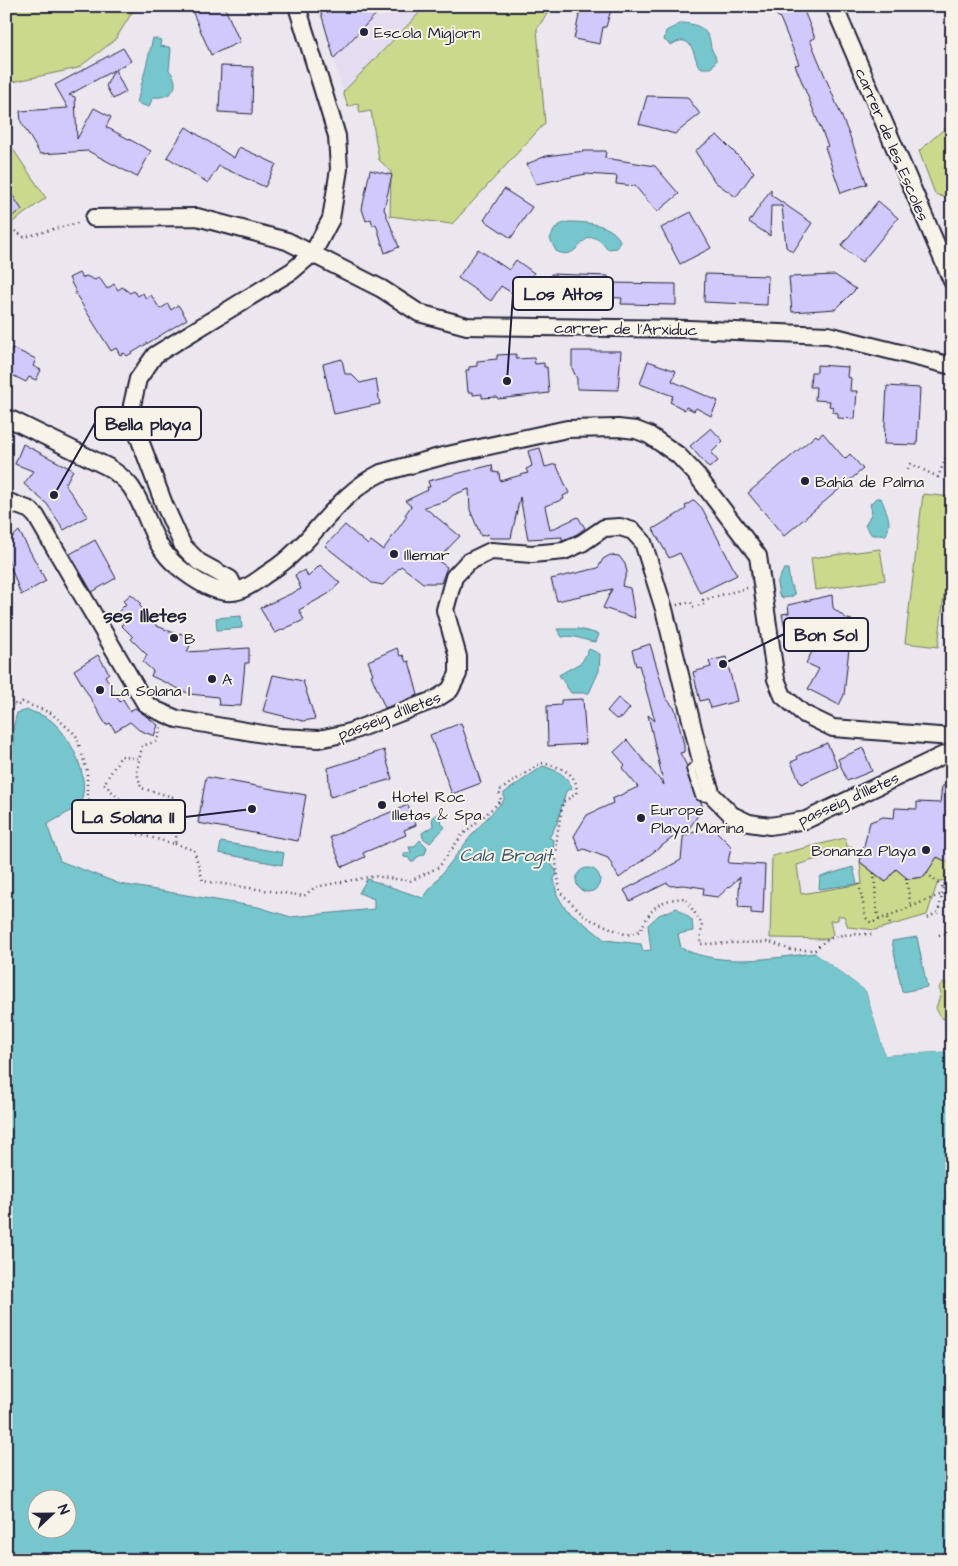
<svg xmlns="http://www.w3.org/2000/svg" width="958" height="1566" font-family="'Architects Daughter',sans-serif">
	<style>
		.built { fill: #e4ddf2 }
		.green { fill: #cad98c; stroke: #767e64 }
		.water { fill: #76c7cd; stroke: #548593; fill-rule: evenodd }
		.pier { fill: #ece6ee }
		.building { fill: #d1c9fb; stroke: #22223b }
		.lines { fill: none; stroke-linecap: round; stroke-linejoin: round }
		.lane-casing { stroke: #22223b; stroke-width: 11 }
		.street-casing { stroke: #22223b; stroke-width: 20 }
		.path { stroke: #22223b; stroke-width: 2.5; stroke-dasharray: 1 4; stroke-linecap: butt }
		.lane { stroke: #f7f3e8; stroke-width: 8 }
		.street { stroke: #f7f3e8; stroke-width: 16 }
		.poi-dot { fill: #22223b; stroke: #f7f3e8; stroke-width: 2 }
		.labels { text-anchor: middle; stroke-width: 4; stroke-linejoin: round; paint-order: stroke }
		.poi-label { font-size: 16px; fill: #22223b; stroke: #f7f3e8; text-anchor: start }
		.street-label { font-size: 16px; fill: #22223b; stroke: #f7f3e8 }
		.water-label { font-size: 18px; font-style: italic; fill: #3b5467; stroke: #f7f3e8 }
		.quarter-label { font-size: 19px; font-weight: bold; fill: #22223b; stroke: #f7f3e8 }
		.leader { fill: none; stroke: #22223b; stroke-width: 2 }
		.callout-dot { fill: #22223b; stroke: #f7f3e8; stroke-width: 2 }
		.callout { fill: #f7f3e8; stroke: #22223b; stroke-width: 2 }
		.callout-label { font-size: 18px; text-anchor: middle; font-weight: bold; fill: #22223b }
	</style>
	<rect width="100%" height="100%" fill="#ece6ee"/>
	<filter id="ink" filterUnits="userSpaceOnUse"><feTurbulence type="fractalNoise" baseFrequency=".02" numOctaves="2"/><feDisplacementMap in="SourceGraphic" scale="10" xChannelSelector="R" yChannelSelector="G"/><feConvolveMatrix kernelMatrix="1 2 1 2 8 2 1 2 1" color-interpolation-filters="sRGB"/></filter>
	<g filter="url(#ink)">
		<!-- built -->
		<path class="built" d="M319,6H426L343,91Z"/>
		<!-- green -->
		<path class="green" d="M6,6H136L115,40L78,68L8,83Z
			M426,6H552L537,29L545,123L452,224L390,216L391,171L379,160L371,111L360,113L358,103L348,107L343,92Z
			M952,122V200L935,194L919,151Z
			M6,139L46,198L6,227Z
			M923,494L952,497V526L938,647L905,643Z
			M880,549L885,580L815,590L811,558Z
			M845,838L847,846L853,848L797,865L801,894L862,884L860,862L885,882L896,869L908,879L924,877L937,857L952,864V880L939,881L937,884L927,915L875,930L848,927L844,916H838V920L830,921L833,934L829,939L770,938L772,856Z
			M942,983H948L952,1014L946,1019L941,1018L936,1008L941,993L939,988Z"/>
		<!-- water -->
		<path class="water" d="M682,23C694,24 704,26 709,38C711,42 710,47 712,50C714,55 716,55 716,61L711,68H702L698,65C693,52 691,32 671,45L664,40L666,31Z
			M153,38L161,40L160,46L169,47L171,49L169,70C183,86 171,99 153,97L149,107L137,103Z
			M569,222C586,222 613,224 620,241L617,248L607,249C582,216 583,265 556,251L550,239C554,228 558,224 569,222Z
			M876,498H881C886,512 893,521 886,535H872L865,526L872,512L870,504Z
			M784,569H788L790,583L795,594L791,597L783,598L779,595L777,583Z
			M241,616L242,628L217,630L216,618Z
			M557,629H578L599,634L596,642C583,641 575,634 562,637Z
			M589,649L600,654L599,671L589,693H571L559,675L582,662Z
			M28,710C35,713 43,715 49,719C69,733 91,776 81,801C78,809 55,819 47,825L60,861L120,884L258,907L291,917L374,909V899L359,893L367,879L423,898L475,831L504,800V793L543,766C555,770 569,775 572,789L566,791L557,823L549,838L554,840L553,851L550,849L546,855L557,873L554,879L557,895L565,908L605,940L641,944L643,951L651,950L648,925L659,915L677,908L692,920L693,931L678,934L681,948C722,968 771,958 815,953L866,991L885,1055L952,1051V1560H6V740L14,745L13,728L17,713ZM38,1498H68V1528H38Z
			M440,813L443,815L441,823L445,827L430,843L423,838L422,833L433,826L432,817Z
			M420,840L427,847L425,854L417,857L414,862H411L409,858L404,857V853H411L409,847H414Z
			M221,842L284,853L282,865L219,853Z
			M853,867L857,884L819,889L820,877Z
			M576 880a12 12 0 1 1 24 0a12 12 0 1 1-24 0Z
			M917,937L927,987L902,992L892,941Z"/>
		<!-- pier -->
		<path class="pier" d="M817,951L868,990L887,1052L922,1049H952V1051L885,1055L866,991L815,953Z"/>
		<!-- building -->
		<path class="building" d="M190,6H224L240,42L211,55Z
			M319,6H384L334,58Z
			M581,6H612L606,27H603L600,44L574,39Z
			M765,6H802L815,38L810,40L851,139L867,184L841,193L825,147L828,146L795,65L799,64L780,18Z
			M123,48L131,61L115,70L126,92L113,99L106,86L114,70L69,95L75,97L77,139L94,108L111,117L106,127L151,151L137,177L88,151L40,154L21,122L20,111L68,108L55,85Z
			M221,66L253,67L252,114L219,112Z
			M647,96L687,97L700,114L675,134L639,124Z
			M186,127L234,158L239,147L276,164L265,187L219,166L208,183L167,157Z
			M717,135L754,172L736,197L715,182L695,151Z
			M585,151H606L605,158L655,166L679,194L657,212L635,186L616,184L617,176L586,174L536,184L527,164L546,156Z
			M370,170L392,175L384,209L399,247L385,253L376,224L373,226L371,219L366,221L362,209Z
			M6,185L22,210L6,220Z
			M504,189L532,207L511,238L484,220Z
			M771,189V195L812,223L793,252L786,247L782,206H771L770,236L749,222Z
			M878,201L898,218L862,262L841,246Z
			M691,212L711,248L680,264L661,228Z
			M478,249L509,270L516,260L534,273L518,297L501,286L491,301L458,278Z
			M79,273L82,278L86,276L95,280L99,277L107,289L114,284L118,290L122,287L130,293L134,291L138,296L143,293L146,299L151,295L160,309L168,304L171,310L178,305L187,319L127,356L124,353L120,355L116,348L111,351L75,293L76,292L69,278Z
			M551,274L608,276V283L676,284V305L621,304L622,298L550,295Z
			M705,274L768,276L767,305L704,302Z
			M835,275L856,289L836,309L792,312L789,277Z
			M12,348L36,359L33,366L41,370L36,380L29,377L26,382L6,372V361Z
			M572,351H621L618,390L577,389V379L572,368Z
			M516,354V359L534,358L535,364L544,363V367H547L549,393L498,399L497,397L482,398V394L473,395V392H468L466,370H469V367L477,366V361L497,359V355Z
			M342,359L345,374H351L360,383L376,379L380,404L334,414L323,364Z
			M648,361L676,371L672,381L718,401L711,416L696,408L694,411L686,407L685,410L670,402L673,396L640,384Z
			M817,365L848,367L847,377L851,378L850,391H857L855,419L838,418V413L832,412L833,407L829,406L830,401L815,400L816,387H810L811,372H817Z
			M887,386L920,388L917,445L884,444Z
			M711,428L723,441L711,453L718,461L709,468L690,446Z
			M823,433L845,459L850,454L863,469L784,536L748,493L816,435L818,437Z
			M23,444L73,470L65,485L88,516L64,530L47,504L24,484L33,471L15,464Z
			M540,448L545,467L556,464L569,493L563,496L564,499L545,506L550,530L578,517L585,528L577,534L562,541V537L528,539L520,497L511,538H489L488,534L481,536L470,510L469,489L453,495L446,501L424,507L460,536L437,560L447,567L441,583H423L401,566L383,585L372,583L325,546L345,525L368,545L371,541L383,550L407,516L405,515L411,506L405,501L428,490L427,487H430L428,481L492,465L493,472L499,473L500,481L528,473L526,469L532,466L528,451Z
			M694,500L702,508L737,575L700,593L680,553L669,558L653,529L686,509L685,506Z
			M19,531L46,581L21,595L6,554V543Z
			M95,540L116,578L92,592L70,554Z
			M610,555L619,556L625,564L627,572L622,586L630,588L635,618L603,608L612,589L557,601L551,579L598,568L603,559Z
			M320,565L340,583L328,594L299,610L304,620L275,633L260,608L301,589L295,575L305,570L308,577Z
			M131,594L141,603L139,605L144,610L141,612L157,626L179,635L180,633L193,639L187,652L249,648V663H245L241,706L219,705L218,697L190,694L151,676L153,671L143,662L147,655L131,639L133,637L121,625L124,623L116,614L126,604L123,601Z
			M832,595L833,608L847,619L852,620L844,695L839,705L808,689L819,669L806,663L814,648L796,650L795,645L789,647L782,614L789,613L788,605Z
			M650,644L666,698L675,709L684,745V752L680,753L687,766L686,771L695,798L701,802L703,808L684,836L714,824L716,831L731,846L728,863L765,865L763,914L751,913V908L738,907L740,877L718,897L703,895L704,888L684,885L671,886L667,883L630,901L624,890L681,860L684,829L619,878L608,858L584,849L580,851L574,836L587,815L613,803L612,799L638,787L622,768L625,765L614,752L627,740L664,785L648,715L655,721L639,665L636,666L632,650Z
			M397,648L400,656L403,655L406,662L409,661L418,695L385,708L371,675L373,674L368,661Z
			M98,655L109,673L105,676L120,702L123,699L130,711L135,708L158,725L154,736L139,730L130,722L115,731L110,723L106,725L74,670Z
			M726,657L737,701L711,708L708,699L700,701L693,672L711,667L709,661Z
			M273,675L303,681L315,719L303,721L263,711Z
			M618,698L630,708L623,717L616,719L607,711Z
			M583,699L586,744L548,746L547,706L561,705V700Z
			M461,723L481,783L452,794L430,735Z
			M827,743L838,767L801,784L791,762L798,759L797,756Z
			M863,748L872,771L847,781L838,759Z
			M384,750L392,779L330,797L328,768Z
			M206,777L306,795L298,841L198,823Z
			M942,786H952V864L937,857L924,877L908,879L896,869L886,882L860,862L870,822L883,817L894,818L895,808L917,809V802L940,803Z
			M408,805L416,825L404,830L406,835L363,853L365,857L342,867L330,837Z"/>
		<g class="lines">
			<!-- lane casing -->
			<g class="lane-casing">
				<path id="lane" d="M701,761L691,769L700,796L714,798"/>
			</g>
			<!-- street casing -->
			<g class="street-casing">
				<path id="street" d="M834,6L952,281
					M94,218L197,217L287,241L382,289L419,313L467,326L689,329L828,335L952,366
					M6,417L108,467C117,473 125,479 131,487C149,513 151,545 177,566C191,578 218,597 238,591C251,587 260,578 271,571C313,544 335,495 381,473L443,456L567,429L618,428L636,430L649,435L678,455L695,473L758,556L773,660L776,679L783,696L804,714L833,728L952,737
					M6,501L30,510L36,516L145,703L156,710L177,719L280,737L319,739L347,733L436,699L450,690L458,674V657L445,610L454,577L468,562L491,551L532,554L564,551L582,543L604,528L620,527L633,531L643,542L664,609L701,761L712,795L732,815L749,823L770,826L806,820L952,751
					M227,591L234,587L230,579L199,562L183,546L164,504L138,435L133,418L132,405L138,379L155,355L292,271L313,253L331,219L339,169L337,136L297,6"/>
			</g>
			<!-- path -->
			<path class="path" d="M15,231L24,237L81,222
				M908,469L911,464L938,477L952,443
				M677,605L691,602L693,607L704,604L703,600L747,588
				M6,698L17,706L22,702L51,713L76,735L87,771V797L108,826L175,844L182,803L172,802L173,797L141,788L137,772L142,746L157,741L161,727
				M125,804L132,808L152,804L166,807L172,802
				M103,809L113,815L109,804L118,812V808L125,804L104,784L121,756L139,759
				M175,844L194,850L203,881L304,896L315,887L374,876L410,881L439,867L462,835L501,801L499,791L541,763C557,766 580,772 576,794L563,802L557,836L556,862L560,892L587,918L627,935L640,931C652,907 657,900 685,898L702,924L700,944L770,942L791,950H815C832,931 850,935 874,934
				M874,873L877,912L880,921
				M927,873L944,889
				M906,878L911,907
				M859,884L866,918L871,923L942,894
				M888,918L890,925
				M928,918L938,912L950,863
				M939,935L952,933"/>
			<!-- lane -->
			<use href="#lane" class="lane"/>
			<!-- street -->
			<use href="#street" class="street"/>
		</g>
	</g>
	<!-- markers -->
	<g class="poi-dot">
		<circle cx="364" cy="32" r="5"/>
		<circle cx="805" cy="481" r="5"/>
		<circle cx="394" cy="554" r="5"/>
		<circle cx="174" cy="638" r="5"/>
		<circle cx="212" cy="679" r="5"/>
		<circle cx="100" cy="690" r="5"/>
		<circle cx="382" cy="805" r="5"/>
		<circle cx="641" cy="818" r="5"/>
		<circle cx="926" cy="850" r="5"/>
	</g>
	<g class="labels">
		<!-- poi labels -->
		<g class="poi-label">
			<text x="374" y="38">Escola Migjorn</text>
			<text x="815" y="487">Bahía de Palma</text>
			<text x="404" y="560">Illemar</text>
			<text x="184" y="644">B</text>
			<text x="222" y="685">A</text>
			<text x="110" y="696">La Solana I</text>
			<text x="392" y="802">Hotel Roc<tspan x="392" dy="18">Illetas &amp; Spa</tspan></text>
			<text x="651" y="815">Europe<tspan x="651" dy="18">Playa Marina</tspan></text>
			<text x="916" y="856" text-anchor="end">Bonanza Playa</text>
		</g>
		<!-- street labels -->
		<g class="street-label">
			<text transform="translate(893 144) rotate(67)" y="6">carrer de les Escoles</text>
			<text transform="translate(626 328) rotate(1)" y="6">carrer de l'Arxiduc</text>
			<text transform="translate(389 715) rotate(-21)" y="6">passeig d'Illetes</text>
			<text transform="translate(848 798) rotate(-24)" y="6">passeig d'Illetes</text>
		</g>
		<!-- water labels -->
		<g class="water-label">
			<text x="506" y="861">Cala Brogit</text>
		</g>
		<!-- quarter labels -->
		<g class="quarter-label">
			<text x="145" y="622">ses Illetes</text>
		</g>
	</g>
	<!-- callouts -->
	<path class="leader" d="M507 381L513 294M54 495L95 423M723 664L784 634M252 809L185 817"/>
	<g class="callout-dot">
		<circle cx="507" cy="381" r="5"/>
		<circle cx="54" cy="495" r="5"/>
		<circle cx="723" cy="664" r="5"/>
		<circle cx="252" cy="809" r="5"/>
	</g>
	<g class="callout">
		<rect x="513" y="277" width="100" height="33" rx="5"/>
		<rect x="95" y="407" width="106" height="33" rx="5"/>
		<rect x="784" y="618" width="84" height="33" rx="5"/>
		<rect x="72" y="800" width="113" height="33" rx="5"/>
	</g>
	<g class="callout-label">
		<text x="563" y="300">Los Altos</text>
		<text x="148" y="430">Bella playa</text>
		<text x="826" y="641">Bon Sol</text>
		<text x="128" y="823">La Solana II</text>
	</g>
	<!-- margin -->
	<rect width="958" height="1566" fill="none" stroke="#f7f3e8" stroke-width="25"/>
	<rect x="12" y="12" width="933" height="1541" fill="none" stroke="#22223b" stroke-width="2" filter="url(#ink)"/>
	<!-- north arrow -->
	<g transform="translate(52 1514) rotate(68)"><circle r="24" fill="#f7f3e8" stroke="#a29fa3"/>
	<path d="M0-4L9 19L0 12L-9 19Z" fill="#22223b"/>
	<text y="-8" font-size="14" font-weight="bold" text-anchor="middle" fill="#22223b">N</text>
	</g>
</svg>
